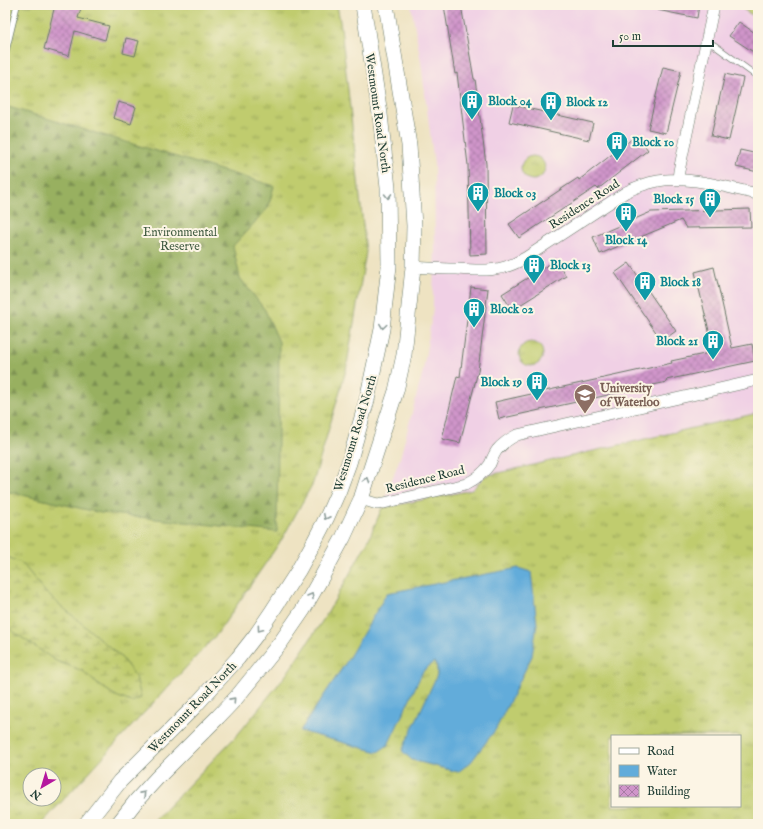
<svg xmlns="http://www.w3.org/2000/svg" width="763" height="829" font-family="'IM FELL English',serif">
	<style>
		.built { fill: #f0d0e5; fill-rule: evenodd }
		.grass { fill: url(#grass-tufts); stroke: #708451; fill-rule: evenodd }
		.forest { fill: url(#forest-firs); stroke: #5c764a }
		.wetland { fill: url(#wetland-marsh); stroke: #708451 }
		.water { fill: #62acda; stroke: #407487 }
		.building { fill: url(#building-cross-hatch) }
		.lines { fill: none; stroke-linecap: round; stroke-linejoin: round }
		.service-casing { stroke: #677766; stroke-width: 7 }
		.minor-casing { stroke: #677766; stroke-width: 12 }
		.secondary-casing { stroke: #677766; stroke-width: 16 }
		.service { stroke: #fff; stroke-width: 5.5 }
		.minor { stroke: #fff; stroke-width: 11 }
		.secondary { stroke: #fff; stroke-width: 15 }
		.oneway { stroke: #8f9e9a }
		.labels { text-anchor: middle; stroke-width: 4; stroke-linejoin: round; paint-order: stroke }
		.culture-label { font-size: 12px; font-weight: bold; fill: #0d838f; stroke: #fcf5e5; text-anchor: start }
		.street-label { font-size: 12px; fill: #1f3d34; stroke: #fcf5e5 }
		.park-label { font-size: 12px; fill: #3f5a40; stroke: #fcf5e5 }
		.education-label { font-size: 12px; font-weight: bold; fill: #785e54; stroke: #fcf5e5; text-anchor: start }
	</style>
	<defs>
		<pattern id="grass-tufts" width="24" height="20" patternUnits="userSpaceOnUse"><rect width="24" height="20" fill="#c0cc6e"/><path d="M3 7l-1-3M5 7V3M7 7l1-3M15 17l-1-3M17 17v-4M19 17l1-3" fill="none" stroke="#9ba75b"/></pattern>
		<pattern id="forest-firs" width="22" height="20" patternUnits="userSpaceOnUse"><rect width="22" height="20" fill="#98b061"/><path d="M5 1l3.5 6h-7zM16 11l3.5 6h-7z" fill="#7b9051"/></pattern>
		<pattern id="wetland-marsh" width="20" height="14" patternUnits="userSpaceOnUse"><rect width="20" height="14" fill="#c0cc6e"/><path d="M1 5h8M5 5V1M11 12h8M15 12V8" fill="none" stroke="#9ba75b"/></pattern>
		<pattern id="building-cross-hatch" width="8" height="8" patternUnits="userSpaceOnUse"><rect width="8" height="8" fill="#d095ca"/><path d="M0 0l8 8M0 8l8-8" fill="none" stroke="#a87ba5"/></pattern>
	</defs>
	<rect width="100%" height="100%" fill="#fcf5e5"/>
	<filter id="ink" filterUnits="userSpaceOnUse"><feTurbulence type="fractalNoise" baseFrequency=".025" numOctaves="2"/><feDisplacementMap in="SourceGraphic" scale="8" xChannelSelector="R" yChannelSelector="G"/><feConvolveMatrix kernelMatrix="1 2 1 2 8 2 1 2 1" color-interpolation-filters="sRGB"/></filter>
	<filter id="wash" filterUnits="userSpaceOnUse"><feTurbulence type="fractalNoise" baseFrequency=".012" numOctaves="4" result="noise"/><feDisplacementMap in="SourceGraphic" scale="16" xChannelSelector="R" yChannelSelector="G"/><feGaussianBlur stdDeviation="0.9" result="paint"/><feColorMatrix in="noise" values="0 0 0 0 0 0 0 0 0 0 0 0 0 0 0 0 0 1.4 0 .05"/><feComposite in="paint" operator="in"/></filter>
	<g filter="url(#wash)">
		<rect width="100%" height="100%" fill="#eee3c2"/>
		<!-- built -->
		<path class="built" d="M411,5H758V824H151L239,733L286,675L327,614L368,541L382,508L385,498L400,458L423,371L433,308V291L435,250L434,164L421,62ZM612,736H740V806H612Z"/>
		<!-- grass -->
		<path class="grass" d="M5,5H337L341,27L366,252L346,370L313,483L282,539L217,634L41,824H5ZM30,775H54V799H30Z
			M737,5H758V19Z
			M521 168a12 12 0 1 1 24 0a12 12 0 1 1-24 0Z
			M519 354a12 12 0 1 1 24 0a12 12 0 1 1-24 0Z
			M758,413V824H151L239,733L286,675L327,614L368,541L382,508L472,490L485,476ZM532,656L458,772L412,760L437,675V667L434,662L423,671L300,731L345,664ZM612,736H740V806H612Z"/>
		<!-- forest -->
		<path class="forest" d="M5,106L274,186L268,208L233,246L240,278L265,310L279,342L277,532L101,513L5,491Z"/>
		<!-- wetland -->
		<path class="wetland" d="M5,556L22,563L46,593L120,656L136,677L141,698L131,702L116,696L96,683L83,671L56,661L5,626Z"/>
		<!-- water -->
		<path class="water" d="M518,568L531,572L537,624L532,656L496,729L471,762L458,772L412,760L402,751L437,675V667L434,662L423,671L388,745L378,752L300,731L345,664L387,593Z"/>
		<g id="blocks">
			<!-- building -->
			<path class="building" d="M55,5H82L78,18L109,26L105,40L75,31L69,56L44,49Z
				M444,5H461L474,79H475L486,164L487,254L470,255L468,165L457,73L455,74Z
				M657,5H699L697,18L657,10Z
				M739,22L758,35V55L729,36Z
				M126,38L139,41L135,56L123,53Z
				M663,67L681,71L666,133L648,129Z
				M725,74L743,78L729,140L711,136Z
				M118,102L136,107L131,124L113,118Z
				M513,105L593,123L589,140L509,122Z
				M637,135L648,150L598,189L596,187L519,238L509,224L578,178L579,180Z
				M740,150L758,154V172L736,167Z
				M750,209L751,227L686,228L681,220L600,254L593,237L651,212Z
				M556,260L566,276L512,310L502,294Z
				M629,263L676,331L662,341L615,273Z
				M714,267L732,348L752,344L755,361L666,380L667,382L499,419L495,402L672,363L671,361L714,352L695,272Z
				M471,287L488,289L478,371L460,443L442,439L457,376L460,377Z"/>
		</g>
	</g>
	<g filter="url(#ink)">
		<use href="#blocks" fill-opacity="0" stroke="#677766" stroke-width="1"/>
		<g class="lines">
			<!-- service casing -->
			<g class="service-casing">
				<path id="service" d="M706,44L714,45L758,77
					M5,55L17,5"/>
			</g>
			<!-- minor casing -->
			<g class="minor-casing">
				<path id="minor" d="M678,179L679,171L714,5
					M413,267C428,268 442,269 457,269C483,271 502,272 525,258L626,192C636,187 647,183 658,181C688,175 728,188 758,194
					M361,499L377,504L384,503L466,484C476,479 484,473 490,464C492,459 494,454 497,450C503,443 509,439 517,435L758,380"/>
			</g>
			<!-- secondary casing -->
			<g class="secondary-casing">
				<path id="secondary" d="M86,824L120,781L194,707L238,658L256,635L271,613L298,571L313,544L327,517L339,490L349,463L367,400L382,329L389,266L388,188L380,114L363,5
					M118,824L136,801L157,778L218,717L236,698L253,677L281,642L303,610L320,580L343,538L361,499L396,391L404,355L413,267L414,226L409,145L386,5"/>
			</g>
			<!-- service -->
			<use href="#service" class="service"/>
			<!-- minor -->
			<use href="#minor" class="minor"/>
			<!-- secondary -->
			<use href="#secondary" class="secondary"/>
		</g>
		<!-- one-way arrows -->
		<defs><path id="oneway-chevron" d="M-2-3.5L2.5 0L-2 3.5" fill="none" stroke-width="1.6" stroke-linecap="round" stroke-linejoin="round"/></defs>
		<g class="oneway">
			<use href="#oneway-chevron" transform="translate(388 196) rotate(89)"/>
			<use href="#oneway-chevron" transform="translate(383 326) rotate(98)"/>
			<use href="#oneway-chevron" transform="translate(367 480) rotate(-72)"/>
			<use href="#oneway-chevron" transform="translate(326 517) rotate(116)"/>
			<use href="#oneway-chevron" transform="translate(311 596) rotate(-60)"/>
			<use href="#oneway-chevron" transform="translate(260 629) rotate(126)"/>
			<use href="#oneway-chevron" transform="translate(233 700) rotate(-48)"/>
			<use href="#oneway-chevron" transform="translate(143 794) rotate(-48)"/>
		</g>
	</g>
	<!-- icons -->
	<defs>
		<g id="building-pin" transform="scale(1.15)"><path d="M0 17L-7.5 6A9.5 9.5 0 1 1 7.5 6Z" fill="#0f9aa8" stroke="#fcf5e5"/><path d="M-4-6H4V6H1V3H-1V6H-4ZM-2.5-4.3h1.7v1.8h-1.7ZM.8-4.3h1.7v1.8H.8ZM-2.5-1h1.7V.8h-1.7ZM.8-1h1.7V.8H.8Z" fill="#fff"/></g>
		<g id="university-pin" transform="scale(1.15)"><path d="M0 17L-7.5 6A9.5 9.5 0 1 1 7.5 6Z" fill="#8d6e63" stroke="#fcf5e5"/><path d="M0-5L7-2L0 1L-7-2ZM-4 1L0 2.5L4 1V4Q0 6-4 4Z" fill="#fff"/></g>
	</defs>
	<g fill-rule="evenodd">
		<use href="#building-pin" x="472" y="101"/>
		<use href="#building-pin" x="551" y="102"/>
		<use href="#building-pin" x="617" y="142"/>
		<use href="#building-pin" x="478" y="193"/>
		<use href="#building-pin" x="710" y="199"/>
		<use href="#building-pin" x="626" y="213"/>
		<use href="#building-pin" x="534" y="265"/>
		<use href="#building-pin" x="645" y="282"/>
		<use href="#building-pin" x="474" y="309"/>
		<use href="#building-pin" x="713" y="341"/>
		<use href="#building-pin" x="537" y="382"/>
		<use href="#university-pin" x="585" y="395"/>
	</g>
	<g class="labels">
		<!-- culture labels -->
		<g class="culture-label">
			<text x="488" y="105">Block 04</text>
			<text x="566" y="106">Block 12</text>
			<text x="632" y="146">Block 10</text>
			<text x="494" y="197">Block 03</text>
			<text x="694" y="203" text-anchor="end">Block 15</text>
			<text x="626" y="244" text-anchor="middle">Block 14</text>
			<text x="550" y="269">Block 13</text>
			<text x="660" y="286">Block 18</text>
			<text x="490" y="313">Block 02</text>
			<text x="698" y="345" text-anchor="end">Block 21</text>
			<text x="522" y="386" text-anchor="end">Block 19</text>
		</g>
		<!-- street labels -->
		<g class="street-label">
			<text transform="translate(378 113) rotate(82)" y="4">Westmount Road North</text>
			<text transform="translate(584 204) rotate(-33)" y="4">Residence Road</text>
			<text transform="translate(355 433) rotate(-73)" y="4">Westmount Road North</text>
			<text transform="translate(425 479) rotate(-14)" y="4">Residence Road</text>
			<text transform="translate(192 707) rotate(-46)" y="4">Westmount Road North</text>
		</g>
		<!-- park labels -->
		<g class="park-label">
			<text x="180" y="236">Environmental<tspan x="180" dy="14">Reserve</tspan></text>
		</g>
		<!-- education labels -->
		<g class="education-label">
			<text x="600" y="392">University<tspan x="600" dy="14">of Waterloo</tspan></text>
		</g>
	</g>
	<!-- margin -->
	<rect width="763" height="829" fill="none" stroke="#fcf5e5" stroke-width="20"/>
	<!-- legend -->
	<rect x="611" y="735" width="130" height="72" fill="#fcf5e5" stroke="#a4ab9e"/>
	<rect x="619" y="748" width="20" height="6" fill="#ffffff" stroke="#a4ab9e"/>
	<text x="647" y="755" font-size="12" fill="#1f3d34">Road</text>
	<rect x="619" y="765" width="20" height="12" fill="#62acda" stroke="#a4ab9e"/>
	<text x="647" y="775" font-size="12" fill="#1f3d34">Water</text>
	<rect x="619" y="785" width="20" height="12" fill="url(#building-cross-hatch)" stroke="#a4ab9e"/>
	<text x="647" y="795" font-size="12" fill="#1f3d34">Building</text>
	<!-- north arrow -->
	<g transform="translate(42 787) rotate(218)"><circle r="19" fill="#fcf5e5" stroke="#a4ab9e"/>
	<path d="M0-3L7 15L0 10L-7 15Z" fill="#b5179e"/>
	<text y="-6" font-size="11" font-weight="bold" text-anchor="middle" fill="#1f3d34">N</text>
	</g>
	<!-- scale -->
	<path d="M613 40v6h100v-6" fill="none" stroke="#1f3d34" stroke-width="2"/>
	<text x="619" y="40" font-size="12" fill="#1f3d34" stroke="#fcf5e5" stroke-width="3" paint-order="stroke">50 m</text>
</svg>
